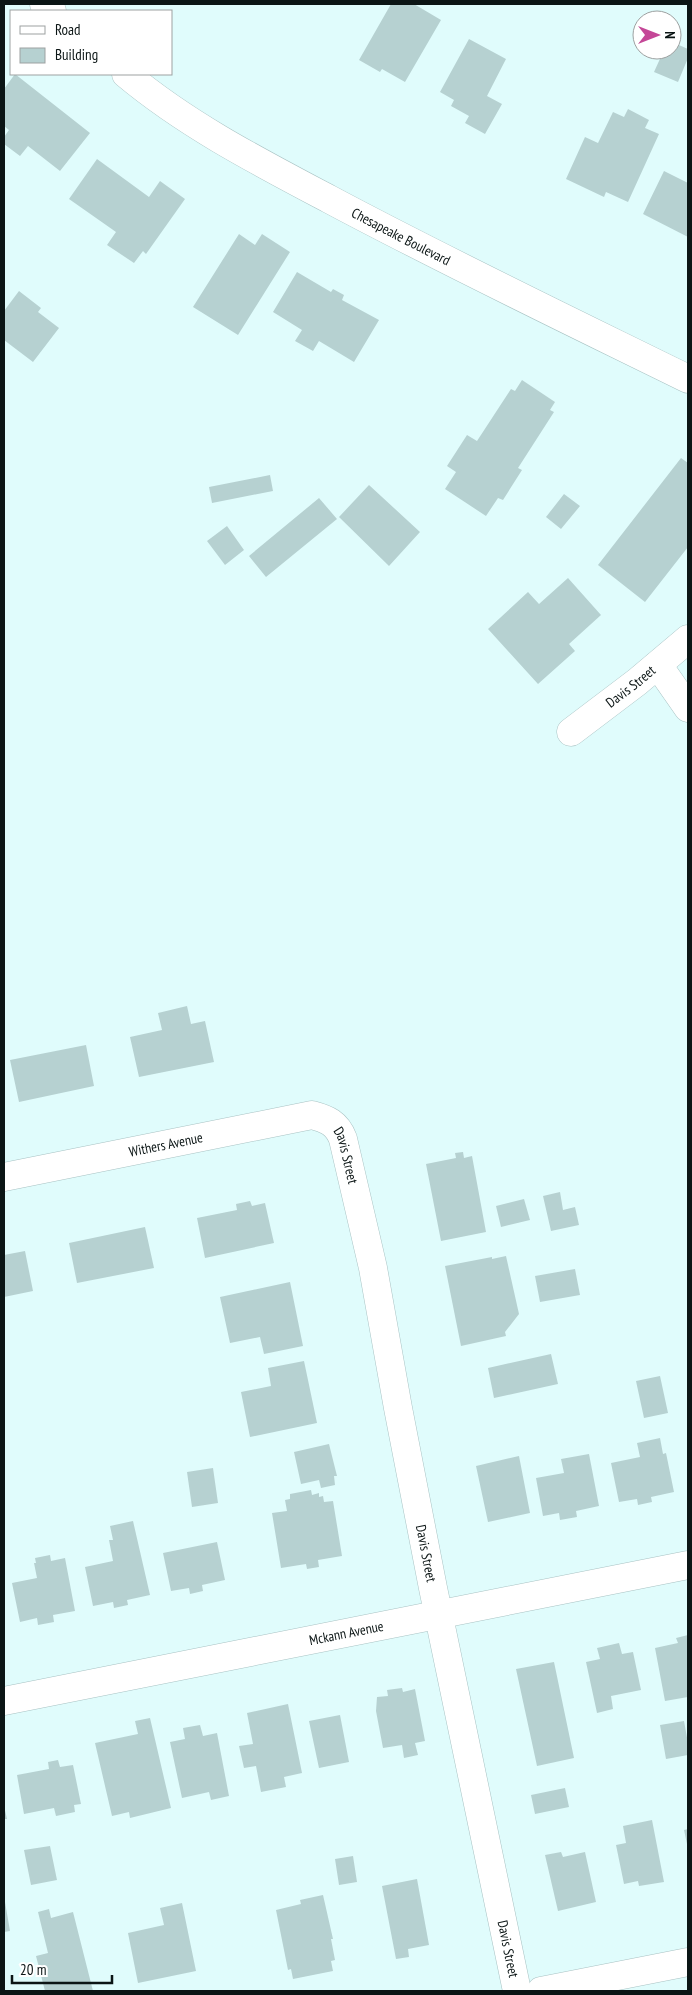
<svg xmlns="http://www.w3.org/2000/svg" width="692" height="1995" font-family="'PT Sans Narrow',sans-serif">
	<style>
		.building { fill: #b6d1d1 }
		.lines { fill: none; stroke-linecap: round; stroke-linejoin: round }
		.minor-casing { stroke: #a8c2c3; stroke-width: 29 }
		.minor { stroke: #fff; stroke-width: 28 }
		.labels { text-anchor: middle; stroke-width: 4.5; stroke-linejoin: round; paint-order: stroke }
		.street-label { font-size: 14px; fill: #0b1515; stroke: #fff }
	</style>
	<rect width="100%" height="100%" fill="#e0fcfc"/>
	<!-- building -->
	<path class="building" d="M391,4H414L441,20L405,82L382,69L380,72L359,60Z
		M469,39L506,59L487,96L502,104L485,134L465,123L469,116L451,106L454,100L440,92Z
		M672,42L688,49V58L678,82L654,72L664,50H672Z
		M15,74L90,133L60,171L28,146L20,156L4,144V137L9,130L4,126V89Z
		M628,109L649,120L645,128L659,134L628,202L606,192L604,197L566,179L585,137L598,143L613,112L624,117Z
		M97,159L149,197L160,181L185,199L146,254L143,251L134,263L107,245L116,232L69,199Z
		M664,171L688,183V237L643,214Z
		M239,234L255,245L262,234L290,252L238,335L193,307Z
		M297,272L331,292L333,289L344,295L342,300L379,320L354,362L319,341L313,351L295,341L302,330L273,312Z
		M19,291L41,308L38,312L59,328L33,362L4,340V311Z
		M522,380L555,402L550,410L554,412L518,468L522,470L503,500L498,498L486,516L445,489L456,472L447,466L467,435L477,441L511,389L515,391Z
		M681,458L688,463V547L645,602L598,565Z
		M270,475L273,491L212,503L209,487Z
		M369,485L420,532L389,566L339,517Z
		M564,494L580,506L561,529L546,517Z
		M319,498L337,519L266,577L249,556Z
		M227,526L244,550L225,565L207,541Z
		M568,578L601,615L569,644L575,651L538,684L488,629L528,592L539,604Z
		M187,1006L191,1024L205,1021L214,1062L139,1077L130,1037L162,1030L158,1013Z
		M86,1045L94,1086L19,1102L10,1060Z
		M463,1152L464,1158L472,1156L486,1232L441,1241L426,1164L456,1158L455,1153Z
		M560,1192L563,1210L575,1207L579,1225L551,1231L543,1196Z
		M524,1199L530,1220L501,1227L496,1206Z
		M250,1201L252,1206L265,1203L274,1243L205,1258L197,1218L237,1210L236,1204Z
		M145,1227L154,1268L77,1283L69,1243Z
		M25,1251L33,1291L4,1297V1255Z
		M506,1256L519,1314L505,1332L506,1336L461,1346L445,1266L492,1257V1259Z
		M575,1269L580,1295L540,1302L535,1276Z
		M290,1282L303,1346L264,1354L260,1337L230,1343L220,1297Z
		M551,1354L558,1384L494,1398L488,1368Z
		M304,1361L317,1423L250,1437L241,1392L271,1386L268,1368Z
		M660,1376L668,1413L644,1418L636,1381Z
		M660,1438L663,1454L666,1453L674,1492L651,1497L652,1502L638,1505L637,1499L619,1502L611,1463L640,1457L637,1443Z
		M329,1444L337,1476H334L335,1485L321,1488L319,1480L301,1484L294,1452Z
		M589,1454L599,1506L576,1511L577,1517L560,1520L559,1513L543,1516L536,1478L564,1473L561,1459Z
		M519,1456L530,1513L488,1522L476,1466Z
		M213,1468L218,1503L192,1507L187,1472Z
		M311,1490L312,1495L319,1493V1497L323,1496L324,1502L333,1501L342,1556L318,1560L319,1567L307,1569L306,1564L281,1568L272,1513L287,1511L285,1500L290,1499V1494Z
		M133,1521L150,1595L127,1600L128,1605L114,1608L113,1602L93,1606L85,1567L113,1561L109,1540H113L110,1526Z
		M217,1542L225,1580L202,1585L203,1591L190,1594L189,1588L171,1591L163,1553Z
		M50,1555L51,1561L65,1558L75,1611L53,1615L54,1622L38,1625L37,1618L20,1622L12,1583L37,1578L34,1563H36L35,1558Z
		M688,1635V1697L665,1701L655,1648L678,1643L676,1638Z
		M619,1643L622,1654L633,1652L641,1690L611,1696L613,1709L597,1713L586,1662L600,1659L597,1648Z
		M554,1662L574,1758L537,1766L516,1669Z
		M402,1688L403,1692L415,1689L425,1741L415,1743L418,1755L404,1758L402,1745L383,1748L376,1711L377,1697L388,1696L387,1690Z
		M288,1704L302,1773L284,1777L286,1787L261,1792L256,1766L244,1768L239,1746L253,1744L247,1713Z
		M340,1715L349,1762L319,1768L309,1721Z
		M150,1718L171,1808L130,1818L129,1812L112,1816L95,1743L138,1734L135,1721Z
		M684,1721L688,1743V1755L666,1759L660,1725Z
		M200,1725L203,1736L217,1733L229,1796L211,1800L209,1792L182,1798L170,1742L185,1739L183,1728Z
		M58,1760L60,1767L73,1765L81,1804L74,1805L75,1812L56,1816L54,1808L24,1814L17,1775L49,1769L48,1762Z
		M565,1788L569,1807L535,1814L531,1795Z
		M4,1806L7,1819H4Z
		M652,1820L664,1882L639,1886L638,1881L624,1884L616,1845L626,1843L623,1826Z
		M688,1829V1844H687L684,1830Z
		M50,1846L57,1880L31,1885L24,1850Z
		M561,1852L563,1857L585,1852L596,1902L558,1911L545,1855Z
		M353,1856L357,1882L339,1885L335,1859Z
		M417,1879L429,1945L408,1949L409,1957L396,1959L382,1886Z
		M323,1895L333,1939H331L335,1960L331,1961L333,1971L293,1979L291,1969L288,1970L276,1910L301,1904L300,1900Z
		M4,1902H5L10,1931L4,1932Z
		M182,1903L196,1971L138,1983L128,1933L164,1925L160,1908Z
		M49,1909L51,1918L73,1912L93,1991H45L36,1956L48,1953L38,1912Z"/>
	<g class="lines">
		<!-- minor casing -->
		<g class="minor-casing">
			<g id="minor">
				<path d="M44,4L52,11"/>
				<path id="s1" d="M126,74C187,125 259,162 329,199C447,262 568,320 688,379"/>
				<path d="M658,665L688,708"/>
				<path id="s2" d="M571,732L637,682L688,639"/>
				<path id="s3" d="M4,1177L312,1115C327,1119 337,1123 343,1139L373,1268L398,1408L433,1588L517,1991"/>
				<path id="s4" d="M4,1701L688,1565"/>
				<path d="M541,1991L688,1962"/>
			</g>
		</g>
		<!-- minor -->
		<use href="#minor" class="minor"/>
	</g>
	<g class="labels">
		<!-- street labels -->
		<g class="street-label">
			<text dy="5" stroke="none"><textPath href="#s1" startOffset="320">Chesapeake Boulevard</textPath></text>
			<text dy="5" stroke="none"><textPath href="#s2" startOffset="75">Davis Street</textPath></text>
			<text dy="5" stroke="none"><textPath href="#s3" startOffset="165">Withers Avenue</textPath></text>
			<text dy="5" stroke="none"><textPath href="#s3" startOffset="372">Davis Street</textPath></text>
			<text dy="5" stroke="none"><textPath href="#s3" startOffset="778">Davis Street</textPath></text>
			<text dy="5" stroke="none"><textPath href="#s4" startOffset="349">Mckann Avenue</textPath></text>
			<text dy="5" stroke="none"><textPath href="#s3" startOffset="1182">Davis Street</textPath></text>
		</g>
	</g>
	<!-- border -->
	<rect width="692" height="1995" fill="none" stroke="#0b1515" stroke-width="10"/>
	<!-- legend -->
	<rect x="10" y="10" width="162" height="65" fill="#ffffff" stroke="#9da1a1"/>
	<rect x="20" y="26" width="25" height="8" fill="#ffffff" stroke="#9da1a1"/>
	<text x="55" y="35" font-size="15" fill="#0b1515">Road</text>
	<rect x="20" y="48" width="25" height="15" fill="#b6d1d1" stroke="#9da1a1"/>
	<text x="55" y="60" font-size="15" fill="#0b1515">Building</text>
	<!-- north arrow -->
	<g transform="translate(657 35) rotate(90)"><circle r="24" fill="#ffffff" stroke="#9da1a1"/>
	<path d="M0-4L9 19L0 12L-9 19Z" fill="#c44797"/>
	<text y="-8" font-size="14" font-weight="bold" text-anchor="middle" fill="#0b1515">N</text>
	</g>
	<!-- scale -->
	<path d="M12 1975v8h100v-8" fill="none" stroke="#0b1515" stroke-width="2.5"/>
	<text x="20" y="1975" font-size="15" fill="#0b1515" stroke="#ffffff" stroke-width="4" paint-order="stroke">20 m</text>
</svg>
